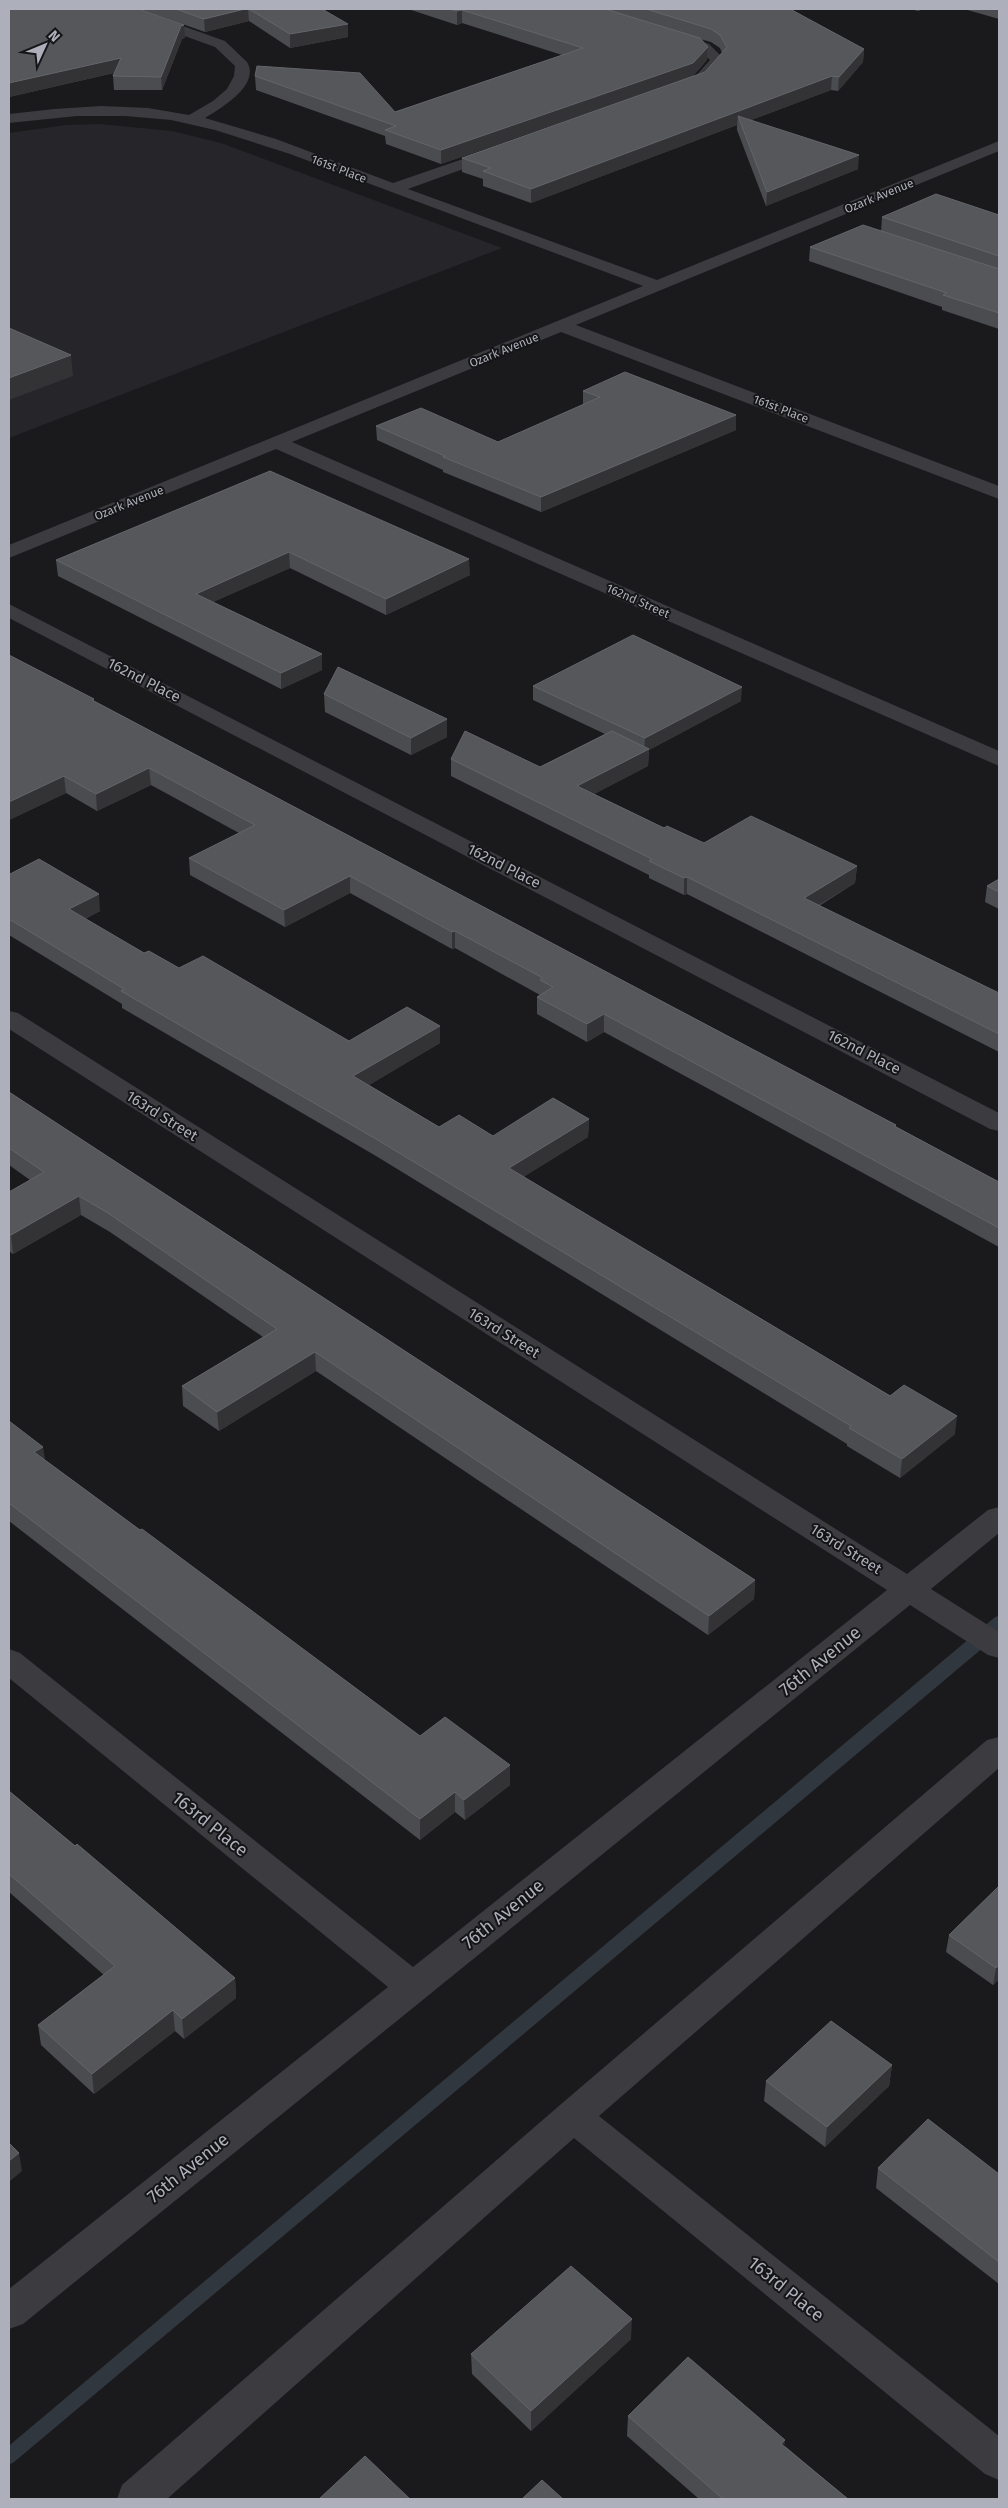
<svg xmlns="http://www.w3.org/2000/svg" width="1008" height="2508" font-family="'Fira Sans',sans-serif">
	<style>
		.built { fill: #262529 }
		.lines { fill: none; stroke-linecap: round; stroke-linejoin: round }
		.stream { stroke: #30373f; stroke-width: 16 }
		.minor { fill: #3b3b40; fill-rule: evenodd }
		.wall { fill: #4b4c50 }
		.shaded-wall { fill: #333336 }
		.building { fill: #56575b; stroke: #64656a }
		.labels { text-anchor: middle; stroke-width: 4; stroke-linejoin: round; paint-order: stroke }
		.far-street-label { font-size: 12px; fill: #adb0ba; stroke: #151417 }
		.street-label { font-size: 15px; fill: #adb0ba; stroke: #151417 }
		.near-street-label { font-size: 18px; fill: #adb0ba; stroke: #151417 }
	</style>
	<rect width="100%" height="100%" fill="#1a191c"/>
	<!-- built -->
	<path class="built" d="M100,124L172,131L221,143L502,248L9,438V133L66,125Z"/>
	<g class="lines">
		<!-- stream -->
		<path class="stream" d="M9,2456L999,1624"/>
		<!-- minor -->
		<path class="minor" d="M116,9H135L225,41L247,62C261,85 220,109 205,118L276,139L393,183L492,149H502L505,152L502,155L408,189L657,280L999,141V151L576,325L999,486V499L561,332L292,442L999,751V766L276,449L9,558V545L643,286L290,154L215,130L171,120L125,116H77L9,123V114L54,109L101,106L148,108L189,115L213,101L227,89L234,76L235,66L215,47L118,12Z
			M674,33L709,44L725,60L704,84L693,87L686,83L694,78L710,60L699,50L669,40L667,37Z
			M9,604L999,1113V1131L990,1129L9,618Z
			M9,1011L18,1013L907,1574L988,1510L999,1507V1533L931,1589L999,1632V1658L988,1655L910,1605L23,2324L9,2329V2289L388,1987L9,1678V1649L20,1653L413,1967L887,1590L9,1029Z
			M999,1737V1768L599,2116L999,2436V2480L985,2474L574,2138L167,2499H117L122,2485L560,2105L987,1740Z"/>
	</g>
	<!-- wall -->
	<path class="wall" d="M9,9L185,38L182,39L162,90H114L113,76L114,73L9,97Z
		M140,9H322L348,37L290,48L249,21L205,32Z
		M408,9H790L864,49L863,62L838,91L831,90L751,120L858,169L766,206L737,130V125L531,203L483,186V179L462,172V158L705,72L722,53L720,48L711,42L700,39L708,47L707,60L693,76L441,164L386,144L385,136L256,90L255,76L395,112L562,55L462,23L457,25Z
		M910,9H924L918,11Z
		M964,9H999V19Z
		M999,215V329L942,310V307L809,261L810,247L881,231L882,217Z
		M583,391L736,415V430L541,512L443,472V470L377,440L376,426L498,442L583,405Z
		M270,471L470,575L386,615L290,568L213,602L322,654V670L281,689L58,576L56,560Z
		M9,655L94,699V701L896,1125L895,1126L999,1182V1247L604,1032L587,1042L537,1014V997L540,995L455,948L452,949L350,893L285,927L190,875L189,858L239,833L151,785L97,811L66,793L9,820Z
		M533,686L741,701L649,750L648,766L594,794L664,828L704,843L857,866L855,883L819,906L999,993V1052L687,894L684,895L649,878V875L451,776V759L540,767L605,734L533,700Z
		M324,694L447,719V737L411,755L325,712Z
		M9,873L100,911L85,919L144,953L349,1041L440,1043L369,1085L439,1127L493,1136L589,1119L588,1137L523,1177L955,1434L900,1478L847,1446V1444L376,1156L122,1008V1004L9,935Z
		M999,879V909L985,902L987,886Z
		M9,1092L755,1580L754,1599L708,1635L316,1371L219,1431L183,1406L182,1386L263,1337L110,1232L81,1215L13,1254L9,1251V1192L30,1180L9,1165Z
		M9,1421L45,1460L420,1736L510,1785L465,1820L455,1812L420,1840L67,1566L9,1521Z
		M9,1791L235,1978L236,1998L184,2039L175,2031L94,2094L41,2045L38,2025L104,1975L9,1892Z
		M999,1886V1979L993,1985L946,1952L949,1935Z
		M892,2065L889,2086L825,2147L764,2101L766,2081Z
		M878,2168L999,2174V2284L876,2188Z
		M631,2339L531,2431L472,2374L471,2354Z
		M628,2416L785,2446L848,2499H699L627,2436Z"/>
	<!-- shaded-wall -->
	<path class="shaded-wall" d="M245,9H248L249,21L205,32L204,19Z
		M462,10V23L457,25V11Z
		M348,24V37L290,48V34Z
		M184,25L185,38L182,39L162,90L161,77L181,26Z
		M708,47L707,60L693,76L441,164V150Z
		M864,49L863,62L838,91L839,77Z
		M121,58L122,71L9,97V83Z
		M832,76L831,90L741,124L738,116L737,125L531,203V189Z
		M859,155L858,169L766,206L767,192Z
		M71,355L73,376L9,400V378Z
		M736,415V430L541,512V497Z
		M289,552L290,568L197,609L196,594Z
		M469,559L470,575L386,615V599Z
		M322,654V670L281,689V673Z
		M742,687L741,701L649,750L648,766L577,803V786L644,752L645,738Z
		M447,719V737L411,755V738Z
		M149,768L151,785L97,811L96,794Z
		M64,776L66,793L9,820V802Z
		M857,866L855,883L802,915L804,898Z
		M350,876V893L285,927L284,910Z
		M687,877V894L684,895V878Z
		M99,894L100,911L71,926L69,909Z
		M455,931V948L452,949V932Z
		M604,1014V1032L587,1042V1024Z
		M440,1026V1043L354,1094L353,1076Z
		M589,1119L588,1137L509,1186V1168Z
		M79,1196L81,1215L13,1254L11,1235Z
		M315,1352L316,1371L219,1431L217,1412Z
		M957,1416L955,1434L900,1478L902,1459Z
		M43,1447L46,1466L34,1452Z
		M755,1580L754,1599L708,1635L709,1616Z
		M510,1765V1785L465,1820L464,1800Z
		M455,1792V1812L420,1840V1819Z
		M999,1965V1979L993,1985L996,1968Z
		M235,1978L236,1998L184,2039L182,2019Z
		M173,2010L175,2031L94,2094L92,2074Z
		M892,2065L889,2086L825,2147L827,2127Z
		M19,2153L22,2171L9,2182V2161Z
		M632,2319L631,2339L531,2431V2411Z
		M785,2440L783,2459L781,2444Z"/>
	<!-- building -->
	<path class="building" d="M9,9H139L184,25L181,26L161,77L113,76L121,58L9,83Z
		M176,9H245L204,19Z
		M249,9H322L348,24L290,34Z
		M449,9H605L700,38L708,47L693,63L441,150L385,130L396,126L255,76L257,66L360,73L395,112L583,48L462,10L457,11Z
		M646,9H790L864,49L839,77L832,76L531,189L483,171L491,168L462,158L705,72L727,47L720,35L711,29Z
		M738,116L859,155L767,192Z
		M936,194L999,215V256L882,217Z
		M863,225L999,269V313L943,295L947,293L810,247Z
		M9,328L71,355L9,378Z
		M625,372L736,415L541,497L443,457L445,456L376,426L421,408L498,442L600,397L583,391Z
		M270,471L469,559L386,599L289,552L196,594L322,654L281,673L56,560Z
		M633,635L742,687L645,738L533,686Z
		M9,655L94,699L92,700L896,1125L894,1126L999,1182V1228L604,1014L587,1024L537,997L553,987L540,980L543,978L455,931L452,932L350,876L284,910L189,858L255,825L149,768L96,794L64,776L9,802Z
		M338,667L447,719L411,738L324,694Z
		M465,731L540,767L612,731L649,749L577,786L664,828L667,826L704,843L751,816L857,866L804,898L999,993V1034L687,877L684,878L649,861L652,859L451,759Z
		M39,859L99,894L69,909L144,953L149,951L179,968L203,956L349,1041L407,1007L440,1026L353,1076L439,1127L459,1115L493,1136L553,1098L589,1119L509,1168L890,1396L904,1385L957,1416L902,1459L849,1428L851,1426L376,1139L121,991L124,989L9,919V873L10,874Z
		M999,879V892L987,886Z
		M9,1092L755,1580L709,1616L315,1352L217,1412L182,1386L277,1329L108,1213L79,1196L11,1235L9,1234V1192L44,1172L9,1148Z
		M9,1421L43,1447L34,1452L140,1530L142,1529L420,1736L445,1717L510,1765L464,1800L455,1792L420,1819L65,1546L9,1503Z
		M9,1791L75,1846L77,1844L235,1978L182,2019L173,2010L92,2074L38,2025L115,1966L9,1874Z
		M999,1886V1965L996,1968L949,1935Z
		M831,2021L892,2065L827,2127L766,2081Z
		M928,2119L999,2174V2262L878,2168Z
		M9,2143L19,2153L9,2161Z
		M571,2266L632,2319L531,2411L471,2354Z
		M688,2357L785,2440L781,2444L848,2499H723L628,2416Z
		M365,2456L410,2499H319Z
		M542,2480L563,2499H522Z"/>
	<g class="labels">
		<!-- far-street labels -->
		<g class="far-street-label">
			<text transform="translate(339 169) rotate(21)" y="4">161st Place</text>
			<text transform="translate(879 196) rotate(-22)" y="4">Ozark Avenue</text>
			<text transform="translate(504 350) rotate(-22)" y="4">Ozark Avenue</text>
			<text transform="translate(781 409) rotate(21)" y="4">161st Place</text>
			<text transform="translate(129 503) rotate(-22)" y="4">Ozark Avenue</text>
			<text transform="translate(638 601) rotate(24)" y="4">162nd Street</text>
		</g>
		<!-- street labels -->
		<g class="street-label">
			<text transform="translate(144 680) rotate(27)" y="5">162nd Place</text>
			<text transform="translate(504 866) rotate(27)" y="5">162nd Place</text>
			<text transform="translate(864 1052) rotate(27)" y="5">162nd Place</text>
			<text transform="translate(162 1116) rotate(32)" y="5">163rd Street</text>
			<text transform="translate(504 1333) rotate(32)" y="5">163rd Street</text>
			<text transform="translate(846 1549) rotate(32)" y="5">163rd Street</text>
		</g>
		<!-- near-street labels -->
		<g class="near-street-label">
			<text transform="translate(820 1661) rotate(-39)" y="6">76th Avenue</text>
			<text transform="translate(210 1824) rotate(39)" y="6">163rd Place</text>
			<text transform="translate(503 1914) rotate(-39)" y="6">76th Avenue</text>
			<text transform="translate(188 2168) rotate(-39)" y="6">76th Avenue</text>
			<text transform="translate(786 2289) rotate(39)" y="6">163rd Place</text>
		</g>
	</g>
	<!-- border -->
	<rect width="1008" height="2508" fill="none" stroke="#adb0ba" stroke-width="20"/>
	<!-- north arrow -->
	<g transform="translate(45 45) rotate(46)" stroke="#151417" stroke-width="4" paint-order="stroke">
	<path d="M0-4L9 19L0 12L-9 19Z" fill="#adb0ba"/>
	<text y="-8" font-size="14" font-weight="bold" text-anchor="middle" fill="#adb0ba">N</text>
	</g>
</svg>
